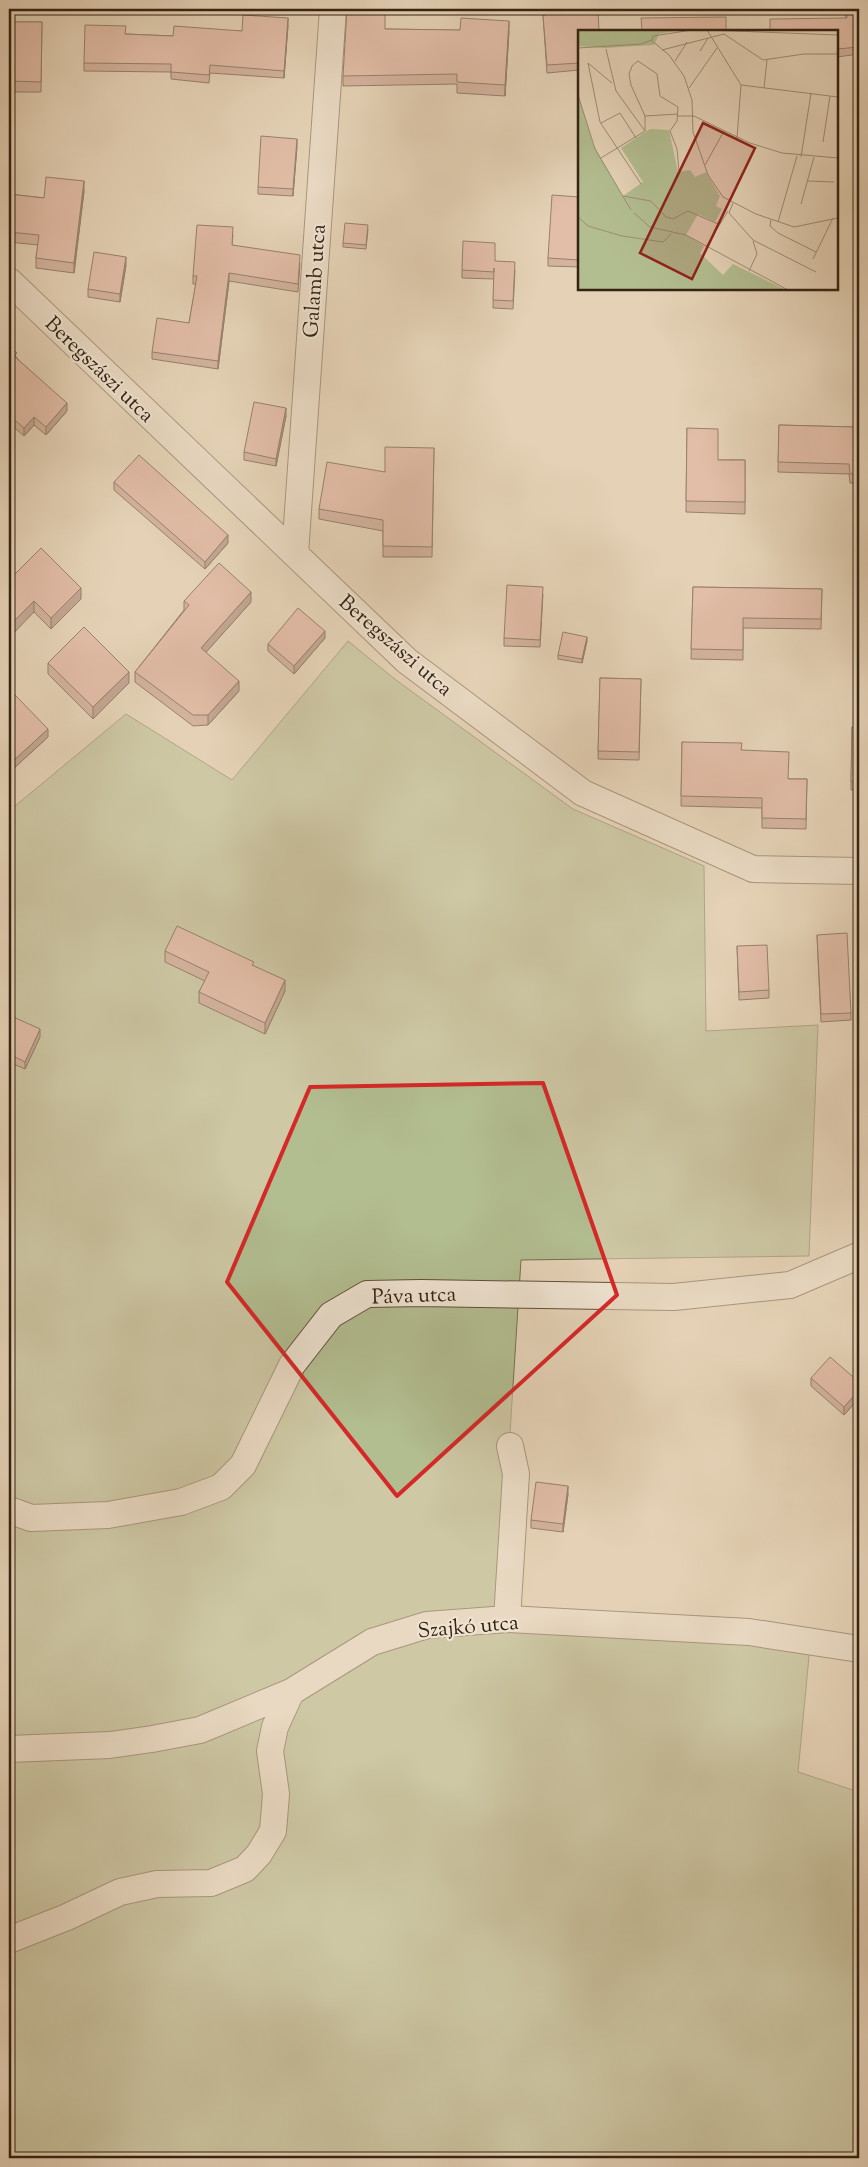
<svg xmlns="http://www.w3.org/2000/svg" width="868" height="2167" font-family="'Sorts Mill Goudy',serif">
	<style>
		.green { fill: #b2bd90; stroke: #747050 }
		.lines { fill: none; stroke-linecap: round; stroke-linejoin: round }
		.street-casing { stroke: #614f3a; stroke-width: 28 }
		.street { stroke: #eee2d0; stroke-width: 26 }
		.wall { fill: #be8e80; stroke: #352311 }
		.shaded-wall { fill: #9b7468; stroke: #352311 }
		.building { fill: #dda595; stroke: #352311 }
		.marked { fill: none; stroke: #d62828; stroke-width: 4; stroke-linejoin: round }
		.labels { text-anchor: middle; stroke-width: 4.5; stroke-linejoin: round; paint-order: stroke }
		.street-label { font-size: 21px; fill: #352311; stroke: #eee2d0 }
		.inset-road { fill: none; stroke: #9f8c75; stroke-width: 1 }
		.view { fill: #8f2418; fill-opacity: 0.15; stroke: #8f2418; stroke-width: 2.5 }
		.inset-edge { fill: none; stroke: #352311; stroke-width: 2.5 }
	</style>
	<rect width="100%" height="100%" fill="#e5d2b7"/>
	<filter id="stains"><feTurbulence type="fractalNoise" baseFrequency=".004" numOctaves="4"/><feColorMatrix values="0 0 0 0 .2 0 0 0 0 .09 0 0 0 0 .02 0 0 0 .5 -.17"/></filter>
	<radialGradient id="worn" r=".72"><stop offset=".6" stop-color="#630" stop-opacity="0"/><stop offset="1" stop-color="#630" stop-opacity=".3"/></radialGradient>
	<!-- green -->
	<path class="green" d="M348,641L396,680L573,809L704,866L706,1031L818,1025L809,1256L521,1260L498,1622L810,1646L798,1772L859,1792V2158H9V811L126,714L232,780Z"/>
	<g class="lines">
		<!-- street casing -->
		<g class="street-casing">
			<path id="street" d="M9,281L407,661L583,793L753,869L859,871
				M295,554L333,9
				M9,1510L31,1518L108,1515L181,1502L221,1487L243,1465L292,1365L331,1315L367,1294L421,1293L674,1297L790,1285L858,1256
				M507,1619L516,1474L510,1446
				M9,1749L110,1745L152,1739L200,1730L291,1692L372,1642L427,1625L507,1619L749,1632L859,1649
				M9,1940L67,1917L120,1892L157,1884L211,1883L245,1869L259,1854L273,1831L276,1794L270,1751L275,1727L291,1692"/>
		</g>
		<!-- street -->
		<use href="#street" class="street"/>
	</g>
	<!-- wall -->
	<path class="wall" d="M845,9H859V54L837,57V31L846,18Z
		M543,15L579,31V70L547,73Z
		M9,22H42L41,92H9Z
		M288,25L284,78L210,73L209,83L171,79V72L84,71V63L126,34L173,36L242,31Z
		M385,29L509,31L505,96L457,93V84L343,86V76Z
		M297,146L293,196L258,194V187Z
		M84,191L74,273L36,268V258L38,245L9,242V194L44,198Z
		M579,197V267L548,266V258Z
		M368,229L366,249L343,247V243Z
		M233,235L232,245L300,263L298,292L229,281L218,369L152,359V352L189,323L196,284H193V276Z
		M495,261L515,270L513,309L493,308L494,279L462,278V270Z
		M126,265L120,302L88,297V289Z
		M9,346L17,358L67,411L46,435L34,425L24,436L9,423Z
		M286,416L276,466L244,460V452Z
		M854,420H859V496L858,483H850L849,474L778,472L779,425L854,427Z
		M687,428L718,460H745V514L686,512Z
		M434,448L432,557H383V531L319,519V509L385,472Z
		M114,482L228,543L205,569L114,490Z
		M9,580L81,599L51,629L34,612Z
		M693,587L822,589L821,629L743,628V660L691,659Z
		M543,594L540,647L504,646V638Z
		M184,601L251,602L206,652L239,691L208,725L193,726L135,682V672L184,610Z
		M325,638L294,674L268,651V644Z
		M587,641L582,663L558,659V655Z
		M48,663L129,683L93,719L48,674Z
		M600,678L641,679L639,760L598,759Z
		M9,701L48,737L12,770L9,766Z
		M852,727L859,728V790H851Z
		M682,742L742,750L788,779H807L806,829L762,828V808L681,806Z
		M817,935L851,1013V1020L821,1022Z
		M737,946L769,990V998L739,1000Z
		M165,951L254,966L285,991L265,1034L199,1003V992L205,981L165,962Z
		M9,1016L40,1037L25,1069L9,1062Z
		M811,1378L859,1382V1398L844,1415L811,1386Z
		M568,1494L563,1532L531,1528V1520Z"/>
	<!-- shaded-wall -->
	<path class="shaded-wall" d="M288,18V25L284,78V71Z
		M509,21V31L505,96V85Z
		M297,139V146L293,196V189Z
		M84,181V191L74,273V263Z
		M126,257V265L120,302V294Z
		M229,273V281L218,369V361Z
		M67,403V411L46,435V427Z
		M286,408V416L276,466V459Z
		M34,417V425L24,436V428Z
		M228,535V543L205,569V562Z
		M81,588V599L51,629V618Z
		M251,592V602L201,658V648Z
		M34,601V612L9,638V626Z
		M325,631V638L294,674V666Z
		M587,637V641L582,663V659Z
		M129,672V683L93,719V707Z
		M239,681V691L208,725V715Z
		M48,729V737L12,770V762Z
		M285,980V991L265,1034V1023Z
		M40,1029V1037L25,1069V1062Z
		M859,1390V1398L844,1415V1407Z
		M568,1486V1494L563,1532V1524Z"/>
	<!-- building -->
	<path class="building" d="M347,9H385V29L460,30L461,18L509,21L505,85L457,82V74L343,76Z
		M846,9H859V47L837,49V31H770V19L847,18Z
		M598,10L599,31H579V63L547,65L543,15Z
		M243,15L288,18L284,71L210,65L209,75L171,72V64L84,63L85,25L126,26L125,34L173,36L174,26L242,31Z
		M726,17V31H642L641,18Z
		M9,22H42L41,82L9,81Z
		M261,136L297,139L293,189L258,187Z
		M46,177L84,181L74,263L36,258L39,235L9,232V194L44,198Z
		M552,195L579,197V260L548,258Z
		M345,223L368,225L366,245L343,243Z
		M197,225L233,227L232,245L300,255L298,284L229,273L218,361L152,352L157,318L189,323L197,276H193Z
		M463,241L495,243V261L515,262L513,301L493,300L494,268V272L462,270Z
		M94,252L126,257L120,294L88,289Z
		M9,346L17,353L14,356L67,403L46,427L34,417L24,428L9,415Z
		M254,402L286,408L276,459L244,452Z
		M854,420H859V486L858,473L850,474L849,464L778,462L779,425L854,427Z
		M687,428L718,429V460H745V502L686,501Z
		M385,447L434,448L432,547L383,546V520L319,509L327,462L385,472Z
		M139,455L228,535L205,562L114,482Z
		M41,548L81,588L51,618L34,601L9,626V580Z
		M219,563L251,592L201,648L239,681L208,715H193L135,672L189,605L184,601Z
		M507,585L543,587L540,640L504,638Z
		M693,587L822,589L821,619L743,618V650L691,649Z
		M298,608L325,631L294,666L268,644Z
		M84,627L129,672L93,707L48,663Z
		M563,632L587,637L582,659L558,655Z
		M600,678L641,679L639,752L598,751Z
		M15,695L48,729L12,762L9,759V701Z
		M852,727L859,728V782H851Z
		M682,742L742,743L741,750L789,752L788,779H807L806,819L762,818V798L681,796Z
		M177,926L254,962L252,965L285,980L265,1023L199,992L209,972L165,951Z
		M847,933L851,1013L821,1014L817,935Z
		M767,945L769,990L739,992L737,946Z
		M9,1015L40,1029L25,1062L9,1054Z
		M830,1357L859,1382V1390L844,1407L811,1378Z
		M536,1482L568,1486L563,1524L531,1520Z"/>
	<!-- marked area -->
	<path d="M0 0H868V2167H0ZM543,1083L617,1295L397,1496L227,1282L310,1087Z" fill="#e5d2b7" fill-opacity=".55" fill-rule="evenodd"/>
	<path class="marked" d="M543,1083L617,1295L397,1496L227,1282L310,1087Z"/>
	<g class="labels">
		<!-- street labels -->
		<g class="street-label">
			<text transform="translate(314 281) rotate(-86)" y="7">Galamb utca</text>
			<text transform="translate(100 369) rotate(44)" y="7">Beregszászi utca</text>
			<text transform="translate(396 645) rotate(41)" y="7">Beregszászi utca</text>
			<text transform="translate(414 1295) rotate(-2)" y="7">Páva utca</text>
			<text transform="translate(468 1626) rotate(-5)" y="7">Szajkó utca</text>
		</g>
	</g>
	<!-- overview -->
	<g transform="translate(578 30)">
		<rect width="260" height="260" fill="#e5d2b7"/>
		<path d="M0,0H101L81,4L76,15L27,18L0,16ZM0,64L15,114L45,166L65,152L43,118L72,99L91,100L100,142L112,140L117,147L128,142L142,166L138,176L144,179L137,192L120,184L108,205L126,216L122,223L145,245L155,234L208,260H0Z" fill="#b2bd90"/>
		<path class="inset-road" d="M129,0L163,55L260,67M130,0L260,5M75,6L114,0M73,10L91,25L106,46L114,70L115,102L130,145L145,167L178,184L216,197L260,188M0,18L63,14L74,10L75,6M28,19L38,61L67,101M84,20L146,4L185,30L226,24H260M122,21L130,8M97,31L109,12M34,53L10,33L22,92L63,154M111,58L139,18M186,58L189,30M0,65L17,119L53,180M67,86L100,84M100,86H116L172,113L204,123L260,128M23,93L42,83L58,108M67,101V86L53,55L51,44L54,36L60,31L79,44L82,66L100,77L99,91L92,101L99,119L101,141M159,108L163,55M245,112L252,66M223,127L233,63M23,128L67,101M127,135L146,101M230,151L256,152M45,166L73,171L88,187L95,189L110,181L140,194M155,173L151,183L175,210L238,242M223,174L236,127M56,183L72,197L108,205L210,260M0,187L10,196L44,206L85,212L93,204M193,190L192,196L200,203L238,222M200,192L219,126M128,217L150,181M235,229L255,188M171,241L179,224L175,211"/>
		<path class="view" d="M125,93L177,118L114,249L62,223Z"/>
		<rect width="260" height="260" class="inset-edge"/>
	</g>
	<!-- margin -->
	<rect width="868" height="2167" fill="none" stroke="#e5d2b7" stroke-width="30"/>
	<rect x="10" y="10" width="848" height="2147" fill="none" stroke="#352311" stroke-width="2.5"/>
	<rect x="15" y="15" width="838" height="2137" fill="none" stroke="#352311"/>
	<rect width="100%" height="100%" filter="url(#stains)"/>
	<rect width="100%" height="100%" fill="url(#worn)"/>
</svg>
